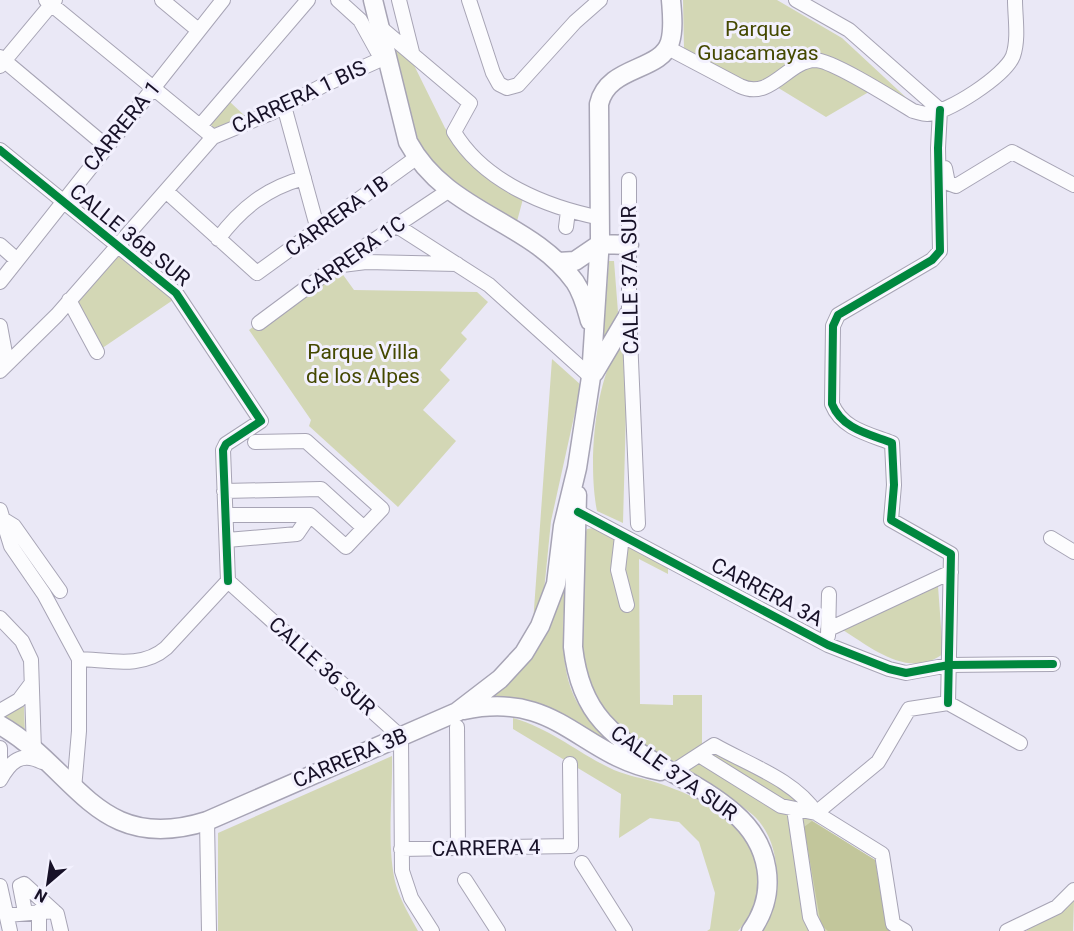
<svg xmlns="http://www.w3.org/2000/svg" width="1074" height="931" font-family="Roboto,sans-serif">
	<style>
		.green { fill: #d3d7b5 }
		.forest { fill: #c2c69b }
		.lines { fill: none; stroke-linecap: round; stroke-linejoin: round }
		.minor-casing { stroke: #a7a4b5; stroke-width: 16 }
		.major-casing { stroke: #a7a4b5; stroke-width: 21 }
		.minor { stroke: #fcfcfe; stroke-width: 14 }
		.major { stroke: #fcfcfe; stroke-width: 18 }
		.cycleway-casing { stroke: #f3f1fe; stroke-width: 11 }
		.cycleway { stroke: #00873e; stroke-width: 8 }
		.labels { text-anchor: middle; stroke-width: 6; stroke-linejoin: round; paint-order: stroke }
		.park-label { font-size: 21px; fill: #444800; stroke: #f3f1fe }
		.street-label { font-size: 21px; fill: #171127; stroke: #f3f1fe }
	</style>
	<rect width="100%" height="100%" fill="#eae8f6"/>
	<!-- green -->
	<path class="green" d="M683,0H777L842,38L912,103L879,86L826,117L767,81L752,87L684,49Z
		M390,41L410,57L445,128L477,168L523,199L516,225L443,175L422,154Z
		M229,101L246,117L214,128L209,123Z
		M116,253L173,300L98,351L74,301Z
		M609,261H614L618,312L606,338H603Z
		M336,265L354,290L477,292L488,302L461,333L467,339L440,370L450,380L423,410L456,441L398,507L309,426L311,420L249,330Z
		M618,347L623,349L627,373L623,523L597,511C588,466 594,386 618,347Z
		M552,359L581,385L551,521L544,591L533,623Z
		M593,528L668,568V574L639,559L640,704L673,705V695H702V744L672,764C653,751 627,739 611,723C567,678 580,598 583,541L587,529Z
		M568,558C566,603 554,663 578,704C591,725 610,740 629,756C599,738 567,711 532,702C517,698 502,699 486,700L501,687Z
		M938,586L943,654C909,679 873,649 843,630Z
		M24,705L25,735L3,716Z
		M513,718C554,730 577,753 614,770C628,776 643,778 658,783C699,797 760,824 760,874C760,897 753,914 738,931H707L710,929L715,893L699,842L679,822L650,818L619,838L621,794L513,729Z
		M716,750L785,787L807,807L782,801L705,754Z
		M392,756C393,795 386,848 396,885C401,902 410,916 418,931H218V833Z
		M701,761L778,812L808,818L875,860L886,925L895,931H763C781,896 784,844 753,815C734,798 708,788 689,770L690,766Z
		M1074,900L1073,931H1026Z"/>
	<!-- forest -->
	<path class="forest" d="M812,821L875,860L886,925L895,931H828L821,925L804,827Z"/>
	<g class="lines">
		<!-- minor casing -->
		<g class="minor-casing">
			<path id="minor" d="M46,0L213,137
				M162,0L198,30
				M338,0L360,20L381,58
				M399,0L412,52
				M469,0L493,73L499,84L507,88L518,85L575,22L600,0
				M796,0L849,30L940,110
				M380,27L470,103L454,132C484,182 546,207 601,218
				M668,48L740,86C771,101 787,61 815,60C832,60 895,100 913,111C918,112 922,114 927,114C948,113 1005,76 1013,56C1019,39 1015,17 1015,0
				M0,57L106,146
				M0,66L55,0
				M284,106L318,230
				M940,110L938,148L940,251L932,260L838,315L833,326L832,404C842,429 869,434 892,443L894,485L891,520L951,554L948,703
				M200,126L308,0
				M0,150L176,293L261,421L226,444L223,450L228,581
				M945,168L948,183L956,186L1012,152L1074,185
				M629,180V314L638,524
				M167,192L257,273L416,158
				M397,226L489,285L591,377
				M566,227L568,211
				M218,239C241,208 267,188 304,178
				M0,245L17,260
				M342,265L366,262L457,264
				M0,282L223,0
				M69,300L97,352
				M259,323L337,265L448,191
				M0,326L7,364
				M0,371L57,315L213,137L273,112L324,85L386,57
				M224,491L321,489L364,528
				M0,510L11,546L44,594L79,659V731L74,789
				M578,512L828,645L889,669L906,673L949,665L1053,664
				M226,515H310L346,547L382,509L306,441L255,442
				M1,518L14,526L60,591
				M622,536L618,570L627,605
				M1051,538L1074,552
				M227,540L297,534L310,515
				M228,581L401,737L402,871L411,898L432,931
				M0,618L22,641L31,660L34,751
				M829,629L951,572
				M828,636L829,594
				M79,659C109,660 142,669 166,648L228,581
				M948,703L1020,743
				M0,711L19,700L31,684
				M457,727L458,848
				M0,748V762
				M699,755L781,806L816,813L882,854L893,924L905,931
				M671,773L714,745C747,764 795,780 816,813L878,762L909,709L948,703
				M0,780C10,762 21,751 42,762
				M794,809L810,917L817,931
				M207,821L209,931
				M401,849L571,846L570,764
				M582,863L625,931
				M465,880L498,931
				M0,886L10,931
				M39,911V931
				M25,912L20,886L24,884L57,914L61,931
				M7,915L54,911
				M1007,931L1057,907L1074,890"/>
		</g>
		<!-- major casing -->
		<g class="major-casing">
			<path id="major" d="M373,0L408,142C447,214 531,220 575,282C583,294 586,307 590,321
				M558,262L575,261L600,244L629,245
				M594,373L629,314
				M577,495L573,647C576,674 584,701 603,722C639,762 694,778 734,813C770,844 779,892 751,931
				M464,710C559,690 579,756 660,771
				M0,725C77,769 97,856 207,821L457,712L500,679L524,653L540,626L556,584L563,526L577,468L591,377L600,239L599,104C608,65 661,72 670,42C674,29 672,13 671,0"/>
		</g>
		<!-- minor -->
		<use href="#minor" class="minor"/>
		<!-- major -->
		<use href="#major" class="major"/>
		<!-- cycleway casing -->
		<g class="cycleway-casing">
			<path id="cycleway" d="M940,110L938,148L940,251L932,260L838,315L833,326L832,404C842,429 869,434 892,443L894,485L891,520L951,554L948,703
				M0,150L176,293L261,421L226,444L223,450L228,581
				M578,512L828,645L889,669L906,673L949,665L1053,664"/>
		</g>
		<!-- cycleway -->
		<use href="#cycleway" class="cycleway"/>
	</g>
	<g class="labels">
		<!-- park labels -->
		<g class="park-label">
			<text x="758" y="36">Parque<tspan x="758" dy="24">Guacamayas</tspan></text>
			<text x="363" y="359">Parque Villa<tspan x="363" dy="24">de los Alpes</tspan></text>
		</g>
		<!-- street labels -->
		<g class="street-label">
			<text transform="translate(299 97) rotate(-25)" y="7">CARRERA 1 BIS</text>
			<text transform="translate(122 126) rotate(-51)" y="7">CARRERA 1</text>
			<text transform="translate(337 216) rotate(-36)" y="7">CARRERA 1B</text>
			<text transform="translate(130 235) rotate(39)" y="7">CALLE 36B SUR</text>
			<text transform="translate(353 256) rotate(-35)" y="7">CARRERA 1C</text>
			<text transform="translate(630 280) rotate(-91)" y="7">CALLE 37A SUR</text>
			<text transform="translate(767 592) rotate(28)" y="7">CARRERA 3A</text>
			<text transform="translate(322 666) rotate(42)" y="7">CALLE 36 SUR</text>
			<text transform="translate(350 758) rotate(-23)" y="7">CARRERA 3B</text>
			<text transform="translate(674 773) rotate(35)" y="7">CALLE 37A SUR</text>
			<text transform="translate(486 848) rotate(-1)" y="7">CARRERA 4</text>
		</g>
	</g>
	<!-- north arrow -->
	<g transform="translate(48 883) rotate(209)" stroke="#f3f1fe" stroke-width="4.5" paint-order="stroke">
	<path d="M0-4.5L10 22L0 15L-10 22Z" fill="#171127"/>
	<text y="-9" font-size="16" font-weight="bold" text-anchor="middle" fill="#171127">N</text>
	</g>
</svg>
